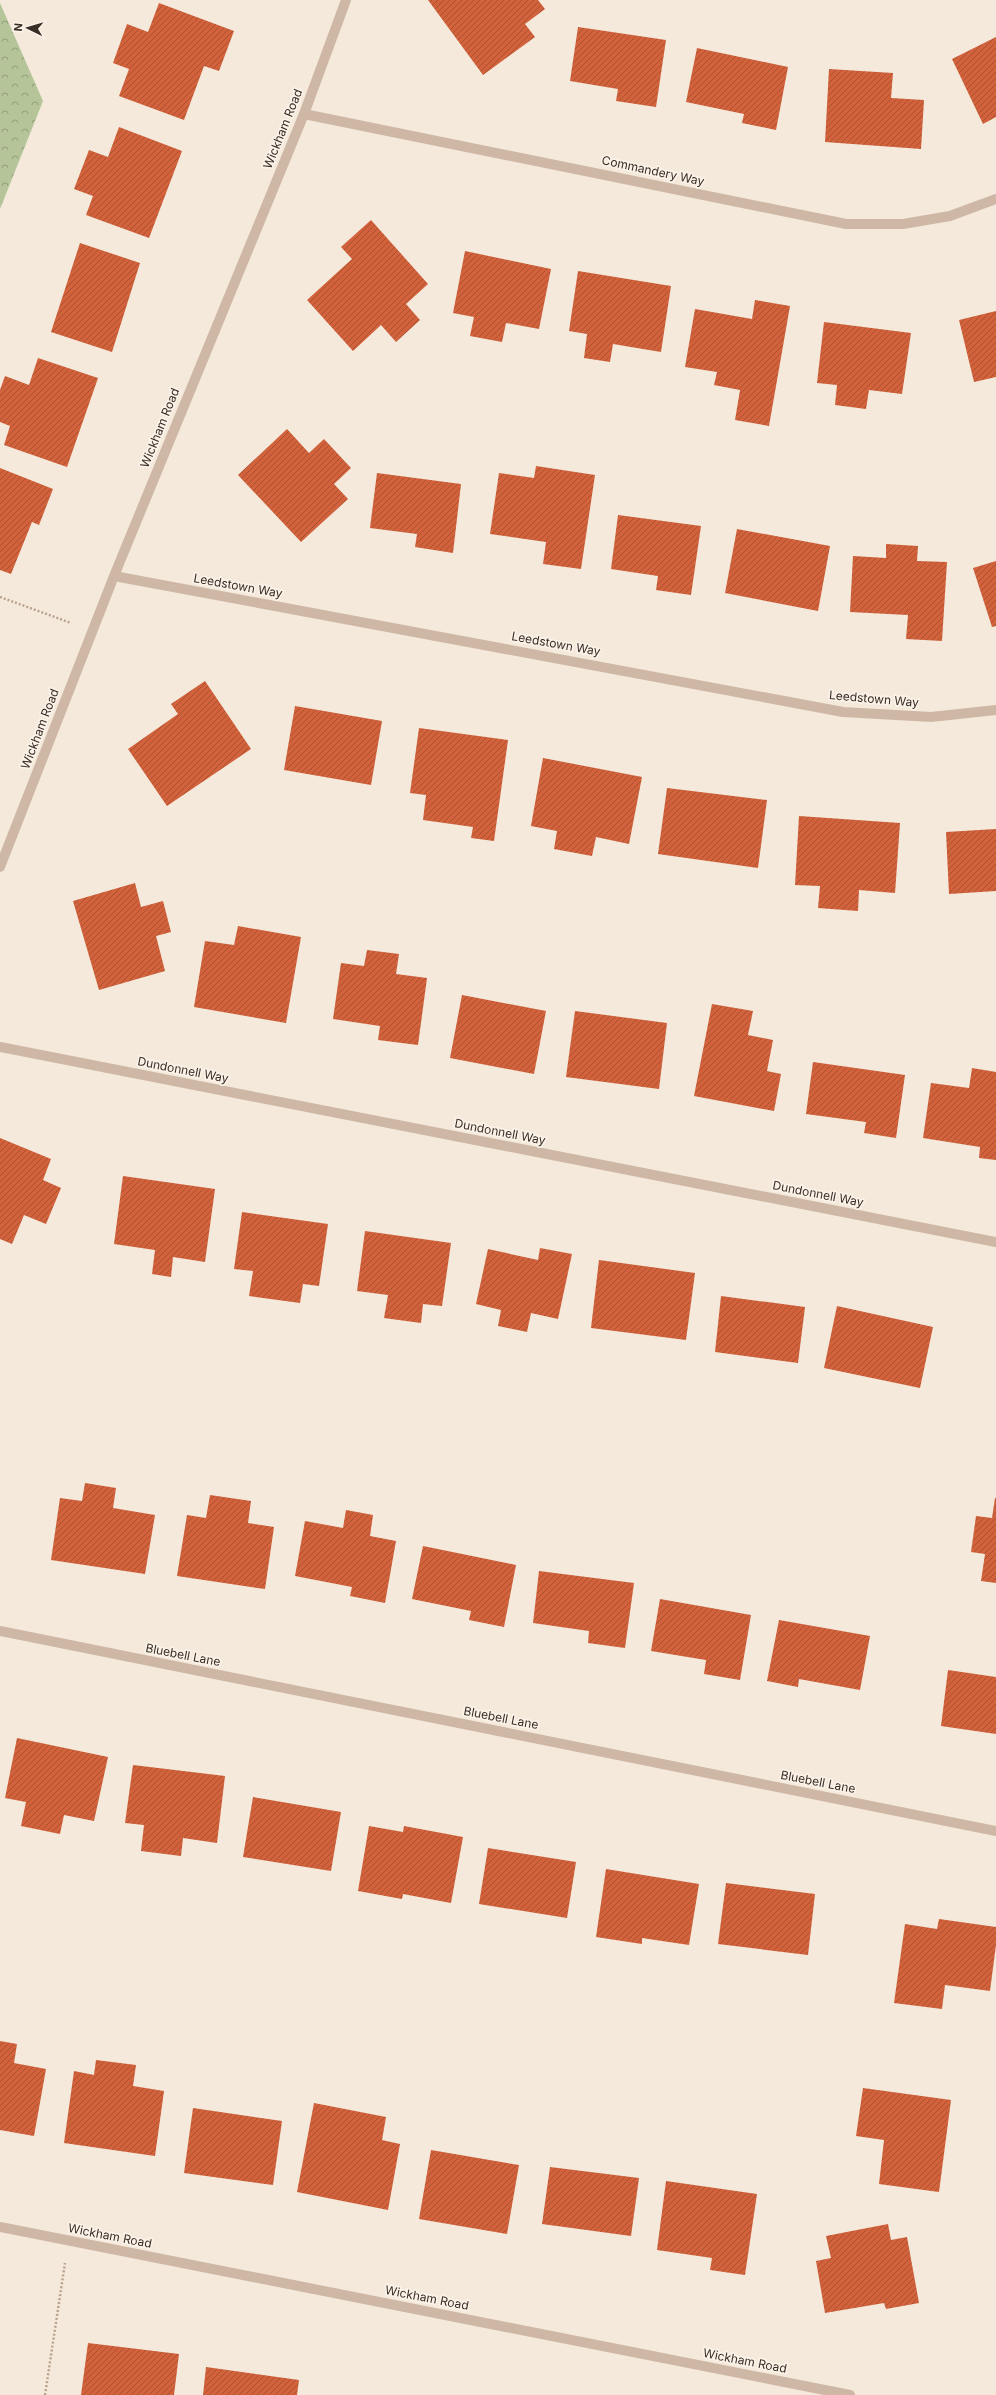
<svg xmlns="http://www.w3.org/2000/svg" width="996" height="2395" font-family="Inter,sans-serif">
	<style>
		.forest { fill: url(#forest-crowns) }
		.building { fill: url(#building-hatch) }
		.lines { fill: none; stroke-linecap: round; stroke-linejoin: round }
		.path { stroke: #baa28f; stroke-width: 2.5; stroke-dasharray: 2 2; stroke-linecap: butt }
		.street { stroke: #ceb8a5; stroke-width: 10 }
		.labels { text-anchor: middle; stroke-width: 3.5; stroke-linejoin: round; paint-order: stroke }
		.street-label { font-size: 12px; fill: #392d27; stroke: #fbf3e8 }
	</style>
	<defs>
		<pattern id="forest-crowns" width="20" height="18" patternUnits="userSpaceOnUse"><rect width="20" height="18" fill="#b5c599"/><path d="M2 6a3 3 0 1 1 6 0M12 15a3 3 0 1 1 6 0" fill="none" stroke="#94a07d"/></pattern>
		<pattern id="building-hatch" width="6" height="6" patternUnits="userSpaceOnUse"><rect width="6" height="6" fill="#d2623b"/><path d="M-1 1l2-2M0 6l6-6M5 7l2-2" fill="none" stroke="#ab5132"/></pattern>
	</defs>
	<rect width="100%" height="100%" fill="#f4e9db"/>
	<!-- forest -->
	<path class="forest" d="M0,3L43,101L0,209Z"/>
	<!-- building -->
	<path class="building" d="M428,0H538L545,9L525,24L535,37L483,75Z
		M159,3L234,31L219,71L204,66L184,120L119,96L129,69L113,63L127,24L148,32Z
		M578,27L666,40L656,107L616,101L618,89L570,81Z
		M996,37V117L983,124L952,59Z
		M697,48L788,67L776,130L742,123L744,114L686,102Z
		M829,69L893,73L891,98L924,100L921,149L825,142Z
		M119,127L182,151L149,238L86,215L93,196L74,189L89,150L108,157Z
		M371,220L428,284L406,304L420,320L396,342L381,325L353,351L307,300L352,259L341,247Z
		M80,243L140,263L112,352L51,332Z
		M465,251L551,269L539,329L506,323L502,342L470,336L474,317L453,313Z
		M578,271L671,286L661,352L613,344L610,362L584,358L587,334L569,331Z
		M755,300L790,306L769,426L735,420L740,390L714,385L717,372L685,367L695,309L752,319Z
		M996,311V377L974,382L959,320Z
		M824,322L911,333L902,394L869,390L866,409L835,405L837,385L817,383Z
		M38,358L98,378L67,467L4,445L10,426L0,422V390L5,376L29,385Z
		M287,429L309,453L324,439L351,468L334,484L348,499L301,542L238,475Z
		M536,466L595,475L581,569L543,564L546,542L490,534L499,473L534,478Z
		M0,468L53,489L39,525L32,522L11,574L0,570Z
		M377,473L461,484L453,553L415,547L417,534L370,528Z
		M618,515L701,526L691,595L656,590L658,576L611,569Z
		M737,529L830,546L818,611L725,593Z
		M886,544L918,546L917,561L947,562L942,641L906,639L908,615L850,612L853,556L886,558Z
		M996,561V626L992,627L973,568Z
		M205,681L251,749L167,806L128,749L178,714L171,704Z
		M295,706L382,721L371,785L284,770Z
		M419,728L508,740L494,841L471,838L473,827L423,820L426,795L410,793Z
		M543,758L642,777L629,844L596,837L592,856L554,849L557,831L531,826Z
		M667,788L767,800L758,868L658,854Z
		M799,816L900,823L895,893L859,890L858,911L818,908L820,886L795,885Z
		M996,829V891L949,894L946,832Z
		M135,883L141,907L163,901L171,932L156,936L165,971L99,990L73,901Z
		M238,926L301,937L286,1023L194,1007L205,941L234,945Z
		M367,950L399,954L396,974L427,978L418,1045L378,1040L380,1026L333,1019L341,963L364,966Z
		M462,995L546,1011L534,1074L450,1058Z
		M712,1004L753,1011L748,1035L773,1040L767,1071L781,1074L774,1111L694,1096Z
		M575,1011L667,1023L659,1089L566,1077Z
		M813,1062L905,1075L896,1138L864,1133L866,1122L806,1114Z
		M972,1068L996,1072V1160L979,1158L980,1147L923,1138L931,1083L969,1088Z
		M0,1138L51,1159L43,1180L61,1188L46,1224L24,1215L12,1244L0,1239Z
		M123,1176L215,1189L205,1262L173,1257L171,1277L152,1274L155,1250L114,1244Z
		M242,1212L328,1224L319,1286L303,1284L300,1303L249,1296L253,1271L234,1269Z
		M365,1231L451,1243L442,1306L423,1304L421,1323L384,1318L388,1295L357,1291Z
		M540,1248L572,1254L558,1319L531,1313L527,1332L498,1326L501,1310L476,1304L488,1249L538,1260Z
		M599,1260L695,1273L686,1340L591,1328Z
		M721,1296L805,1307L798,1363L715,1352Z
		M837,1306L933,1327L920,1388L824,1368Z
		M85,1483L116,1488L113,1508L155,1515L145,1574L51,1560L60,1498L82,1501Z
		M210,1495L251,1501L248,1523L274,1527L265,1589L177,1576L187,1515L206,1518Z
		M995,1498H996V1583L981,1581L985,1554L971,1552L976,1516L992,1518Z
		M346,1510L373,1515L370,1536L396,1541L385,1603L350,1596L352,1587L295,1576L305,1521L343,1528Z
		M423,1546L516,1565L504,1627L469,1620L471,1611L412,1599Z
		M539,1571L634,1583L625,1648L588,1643L589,1631L533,1623Z
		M660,1599L751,1615L740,1680L704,1674L706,1660L651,1651Z
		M779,1620L870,1636L860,1690L799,1679L798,1687L767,1681Z
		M948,1670L996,1677V1734L941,1726Z
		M17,1738L108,1757L94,1821L64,1815L60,1834L21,1826L26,1802L5,1798Z
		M133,1765L225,1776L217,1843L183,1838L181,1856L141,1851L144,1825L125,1823Z
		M253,1797L341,1812L331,1871L243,1857Z
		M369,1826L403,1832L404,1826L463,1837L451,1903L403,1894L402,1899L358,1891Z
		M488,1848L576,1862L567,1918L479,1904Z
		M606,1869L699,1884L689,1945L642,1938V1944L596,1937Z
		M726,1883L815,1894L808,1955L718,1944Z
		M939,1919L996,1927V1945L990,1991L945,1985L942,2009L894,2003L905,1924L937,1929Z
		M0,2041L17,2044L14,2063L46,2069L34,2136L0,2130Z
		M96,2060L136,2065L133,2086L164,2091L155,2156L64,2143L74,2071L94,2075Z
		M863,2088L951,2100L939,2192L879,2184L884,2140L856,2136Z
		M314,2103L386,2117L382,2140L400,2144L388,2210L297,2192Z
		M193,2108L282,2121L273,2185L184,2173Z
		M431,2150L519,2165L507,2234L419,2219Z
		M550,2167L639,2178L631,2236L542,2224Z
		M666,2181L757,2194L745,2275L710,2270L712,2258L657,2250Z
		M888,2224L891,2240L907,2237L919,2303L886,2309L884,2303L825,2313L816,2261L831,2258L826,2236Z
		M88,2343L179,2354L174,2395H81Z
		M206,2367L299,2380L297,2395H203Z"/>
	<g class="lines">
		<!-- path -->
		<path class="path" d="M0,597L71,623
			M45,2395L65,2263"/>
		<!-- street -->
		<path class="street" d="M304,114L846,224H903L950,216L996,199
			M114,576L843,712L931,717L996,710
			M0,867L114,576L304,114L346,0
			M0,1047L996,1242
			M0,1631L996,1831
			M0,2227L850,2395"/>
	</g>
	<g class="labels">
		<!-- street labels -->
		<g class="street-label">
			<text transform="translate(283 129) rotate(-68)" y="4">Wickham Road</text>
			<text transform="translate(653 171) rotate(12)" y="4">Commandery Way</text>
			<text transform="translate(160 428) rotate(-68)" y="4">Wickham Road</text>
			<text transform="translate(238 586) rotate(10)" y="4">Leedstown Way</text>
			<text transform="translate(556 644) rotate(10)" y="4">Leedstown Way</text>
			<text transform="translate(874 699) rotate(5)" y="4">Leedstown Way</text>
			<text transform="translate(40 729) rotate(-69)" y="4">Wickham Road</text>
			<text transform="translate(183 1070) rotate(11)" y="4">Dundonnell Way</text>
			<text transform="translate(500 1132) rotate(11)" y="4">Dundonnell Way</text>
			<text transform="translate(818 1194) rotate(11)" y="4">Dundonnell Way</text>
			<text transform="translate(183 1655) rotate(11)" y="4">Bluebell Lane</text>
			<text transform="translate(501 1718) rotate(11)" y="4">Bluebell Lane</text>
			<text transform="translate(818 1782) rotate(11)" y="4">Bluebell Lane</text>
			<text transform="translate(110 2236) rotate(11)" y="4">Wickham Road</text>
			<text transform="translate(427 2298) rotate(11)" y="4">Wickham Road</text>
			<text transform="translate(745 2361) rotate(11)" y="4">Wickham Road</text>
		</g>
	</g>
	<!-- north arrow -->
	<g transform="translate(28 28) rotate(275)" stroke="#fbf3e8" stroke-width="3" paint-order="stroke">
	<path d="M0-3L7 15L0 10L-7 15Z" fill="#392d27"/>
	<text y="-6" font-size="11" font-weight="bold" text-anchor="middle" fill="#392d27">N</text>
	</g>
</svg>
